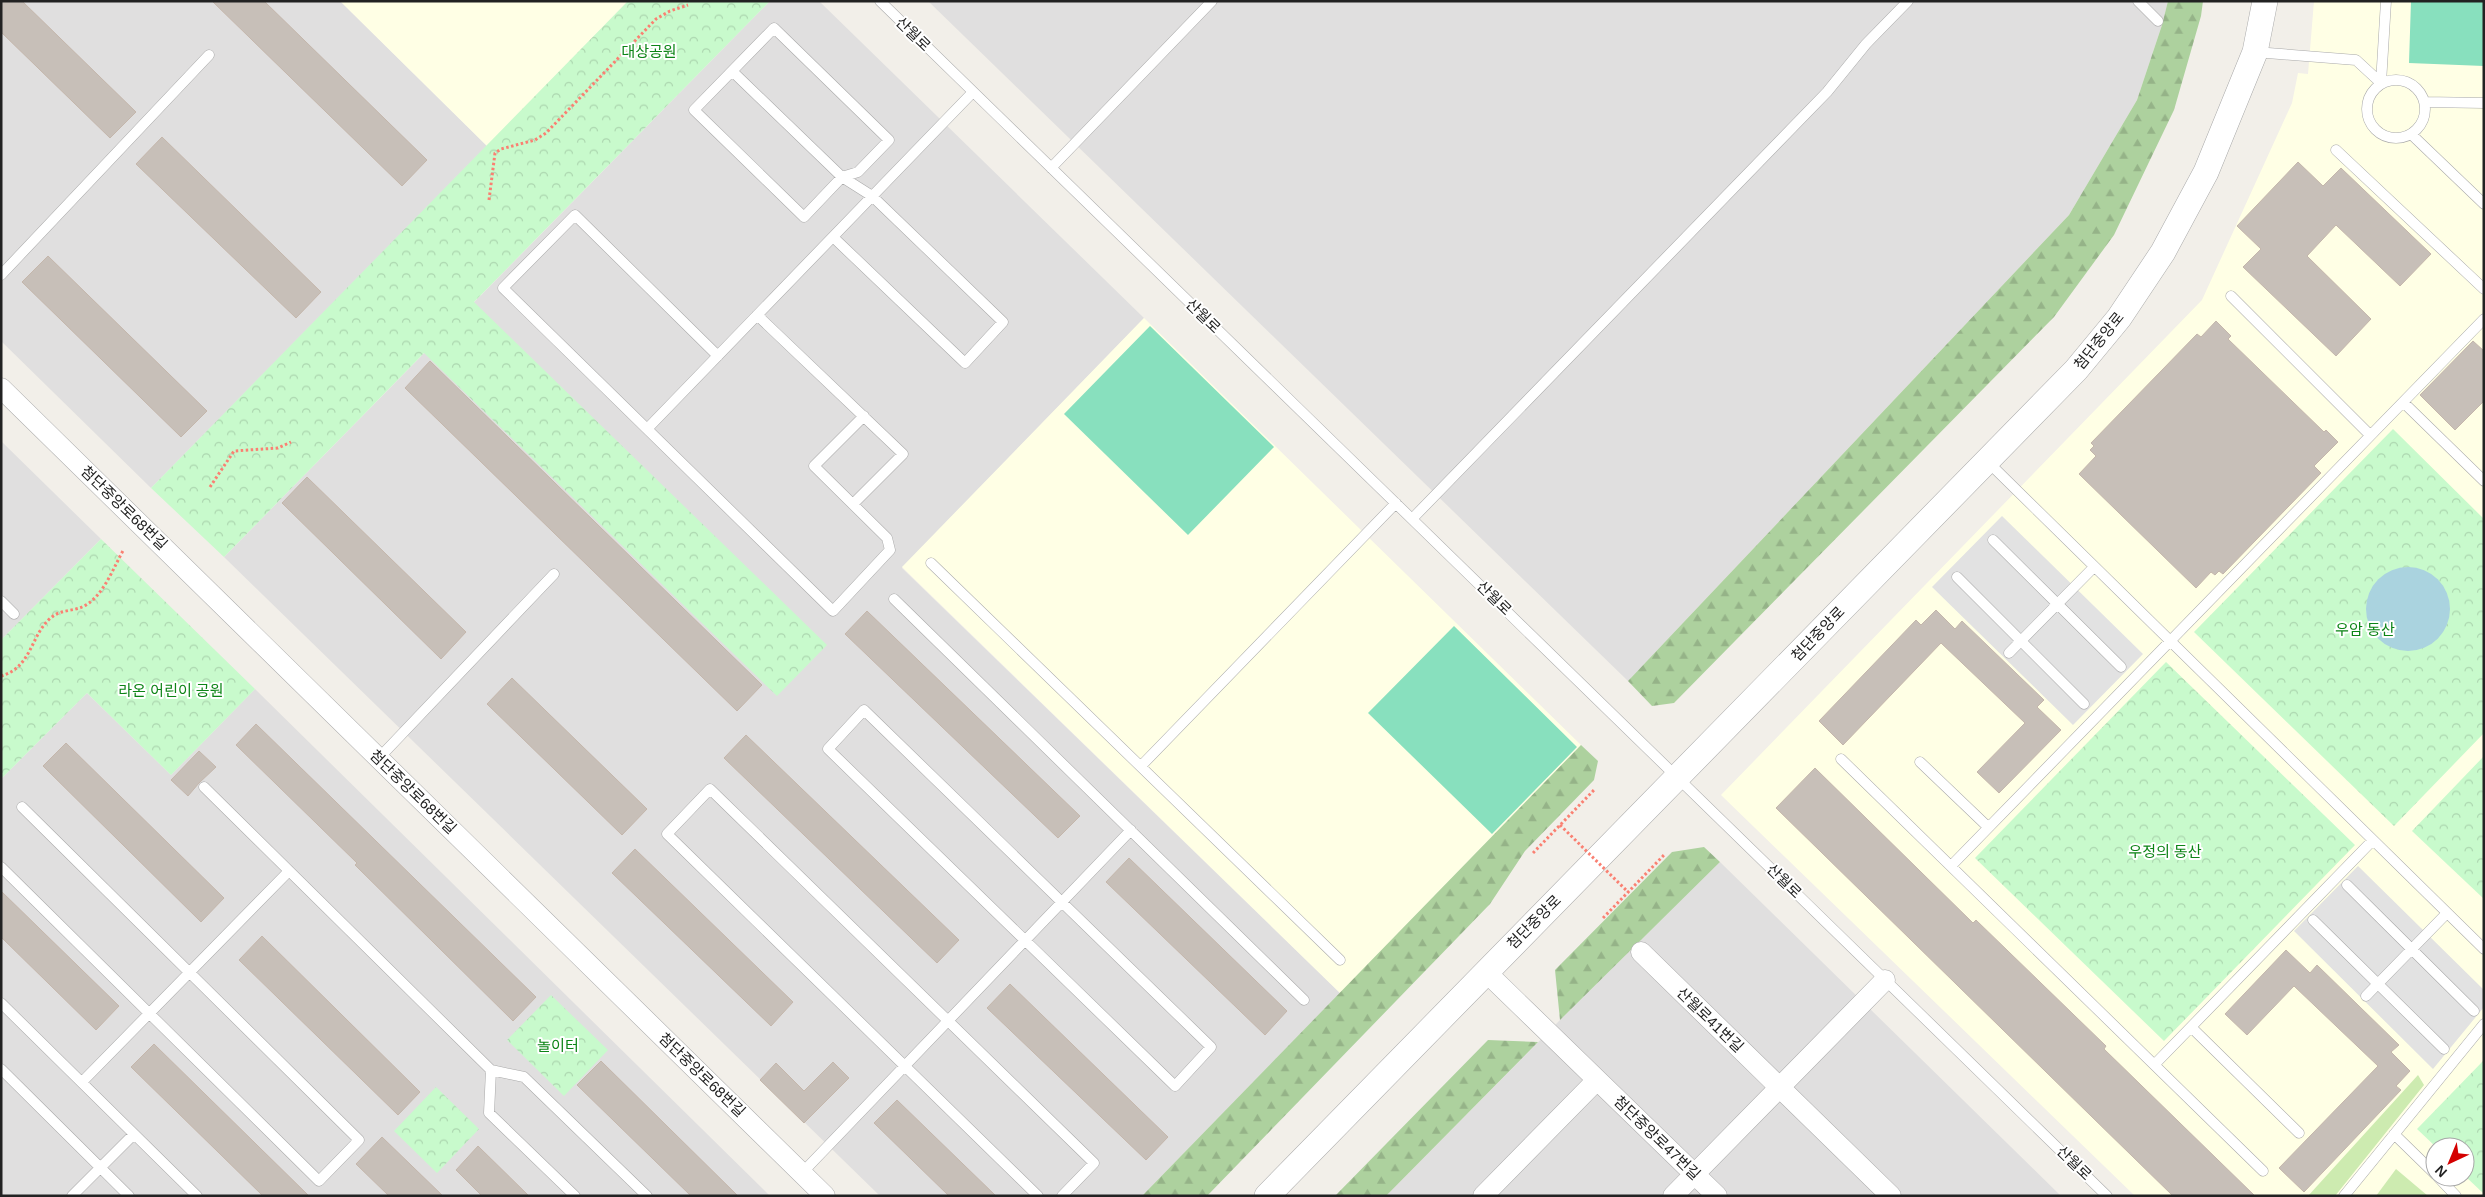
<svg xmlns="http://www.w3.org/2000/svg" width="2485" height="1197" font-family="Helvetica,'Noto Sans KR',sans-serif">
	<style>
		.residential { fill: #e0dfdf }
		.education { fill: #ffffe5; fill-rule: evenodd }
		.grass { fill: #cdebb0 }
		.forest { fill: url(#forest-firs) }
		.park { fill: url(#park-crowns) }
		.pitch { fill: #88e0be }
		.parking { fill: #e2e2e2 }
		.water { fill: #aad3df }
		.building { fill: #c7bfb8; stroke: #c4b6ab }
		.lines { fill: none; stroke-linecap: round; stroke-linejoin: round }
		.service-casing { stroke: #a9a9a9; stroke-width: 11 }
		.minor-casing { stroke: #a9a9a9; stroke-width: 21 }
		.tertiary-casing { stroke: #a9a9a9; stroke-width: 26 }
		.path { stroke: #fa8072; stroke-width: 3; stroke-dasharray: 2.5 2.5; stroke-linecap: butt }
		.service { stroke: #fff; stroke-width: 10 }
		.minor { stroke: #fff; stroke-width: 20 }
		.tertiary { stroke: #fff; stroke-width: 25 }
		.path-bridge { stroke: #fa8072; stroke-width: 3; stroke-dasharray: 2.5 2.5; stroke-linecap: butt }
		.labels { text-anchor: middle; stroke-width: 4; stroke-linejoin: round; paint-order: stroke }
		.street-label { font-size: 15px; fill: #222; stroke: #fff }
		.park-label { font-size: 15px; fill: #0c8416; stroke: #fff }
	</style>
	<defs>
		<pattern id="forest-firs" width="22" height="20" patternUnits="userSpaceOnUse" patternTransform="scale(1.25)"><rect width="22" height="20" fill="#add19e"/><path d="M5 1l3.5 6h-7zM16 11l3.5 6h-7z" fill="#95b388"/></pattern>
		<pattern id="park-crowns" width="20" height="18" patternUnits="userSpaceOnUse" patternTransform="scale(1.25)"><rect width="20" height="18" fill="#c8facc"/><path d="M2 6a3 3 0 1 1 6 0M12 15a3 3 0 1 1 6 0" fill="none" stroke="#acd6af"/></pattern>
	</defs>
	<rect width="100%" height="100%" fill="#f2efe9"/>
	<!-- residential -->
	<path class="residential" d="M1,1H340L487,146L151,488L1,341Z
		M770,1H819L1144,318L902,568L1340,993L1142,1196H880L224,557Z
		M928,1H2168L2162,25L2137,100L2069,215L1628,681Z
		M1,441L101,539L1,640Z
		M255,689L770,1196H1V779L87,693L171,775Z
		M1720,862L2061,1196H1386L1560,1020Z"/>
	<!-- education -->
	<path class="education" d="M340,1H628L487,146Z
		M2314,1H2484V1196H2135L1721,795L2202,300L2292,103L2298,73L2308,74ZM2435,1147H2465V1177H2435Z
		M1144,318L1581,745L1340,993L902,567Z"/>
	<!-- grass -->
	<path class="grass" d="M2418,1075L2424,1085L2335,1196H2308Z
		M2396,1169L2428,1196H2376Z"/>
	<!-- forest -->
	<path class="forest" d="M2168,1H2203L2201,16L2174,110L2114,235L2054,317L1674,703L1652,706L1628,681L2069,215L2137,100L2162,25Z
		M1581,745L1598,761L1594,780L1525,851L1490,904L1207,1196H1142Z
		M1704,847L1720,862L1560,1020L1555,970L1672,852Z
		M1488,1040L1538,1042L1386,1196H1335Z"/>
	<!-- park -->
	<path class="park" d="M628,1H770L474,302L827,645L777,696L424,353L224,557L151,488Z
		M2393,429L2484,519V733L2394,826L2194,632Z
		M101,539L255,689L171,775L87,693L1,779V640Z
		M2166,662L2355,845L2164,1041L1975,858Z
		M2484,756V899L2412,831Z
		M551,995L608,1050L564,1096L507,1040Z
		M2484,1060V1194L2465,1176V1147H2436L2417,1129Z
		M436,1087L479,1129L437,1173L394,1131Z"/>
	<!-- pitch -->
	<path class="pitch" d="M2411,1H2484V66L2409,63Z
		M1150,326L1274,447L1188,535L1064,414Z
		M1454,626L1577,747L1492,834L1368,713Z"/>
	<!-- parking -->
	<path class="parking" d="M2002,516L2143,654L2073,725L1932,587Z
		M2358,866L2484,990V1007L2433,1069L2294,931Z"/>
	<!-- water -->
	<path class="water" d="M2366 609a42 42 0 1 1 84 0a42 42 0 1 1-84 0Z"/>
	<!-- building -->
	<path class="building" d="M1,1H22L136,112L110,138L1,32Z
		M212,1H264L427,160L402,186Z
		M162,137L321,292L296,318L136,164Z
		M2298,162L2323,186L2341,168L2431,254L2400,286L2336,225L2307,256L2371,319L2336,356L2243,267L2261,249L2237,226Z
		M48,256L207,411L181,437L22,282Z
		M2216,321L2231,336L2228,339L2324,432L2326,430L2338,442L2314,466L2321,473L2223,574L2219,571L2215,575L2211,572L2196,588L2079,474L2096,456L2090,450L2094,446L2091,443L2197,334L2201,337Z
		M2473,341L2484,351V401L2455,430L2420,395Z
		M430,361L762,685L737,711L405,388Z
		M307,477L466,632L441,659L282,503Z
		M1936,610L1955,629L1962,621L2044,700L2037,707L2061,730L1999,793L1977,772L2025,723L1941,643L1843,745L1819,721L1916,620L1921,625Z
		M867,611L1080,816L1058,838L845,634Z
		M512,678L647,809L622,835L487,704Z
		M256,724L536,997L513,1021L355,865L357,863L236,745Z
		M746,735L959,940L937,963L724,758Z
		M66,743L224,898L201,922L43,766Z
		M199,751L216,767L199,783L188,796L171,780Z
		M1815,768L1973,923L1976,920L2106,1046L2104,1049L2255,1196H2173L2091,1116L1776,808Z
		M635,849L793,1002L771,1026L612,873Z
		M1129,858L1287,1011L1265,1035L1106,882Z
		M1,891L119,1006L96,1030L1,937Z
		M262,936L420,1092L398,1115L239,960Z
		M2286,950L2310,973L2317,965L2399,1045L2391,1052L2410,1071L2396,1086L2401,1090L2304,1192L2279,1168L2378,1066L2294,986L2247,1035L2225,1014Z
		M1010,984L1168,1137L1146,1160L987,1008Z
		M154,1044L309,1196H263L131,1067Z
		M601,1061L738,1196H691L577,1085Z
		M833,1062L849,1078L804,1123L760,1080L776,1063L804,1091Z
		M897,1100L996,1196H949L874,1123Z
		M382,1137L443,1196H389L356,1164Z
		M478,1146L529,1196H482L456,1170Z"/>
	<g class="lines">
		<!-- service casing -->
		<g class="service-casing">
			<path id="service" d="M880,1L2107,1196
				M2138,1L2158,21
				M774,28L889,140L858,172L842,177L804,217L694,110Z
				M2255,52L2356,60L2381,83L2386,1
				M732,71L842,177L872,196L1003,322L965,363L833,237
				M2367 109a29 29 0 1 1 58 0a29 29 0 1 1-58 0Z
				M2425,102L2484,103
				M2411,134L2484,204
				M2336,150L2484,289
				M1051,168L1212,1
				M1,275L209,55
				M2231,296L2370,435
				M757,315L903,454L853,504
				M718,356L575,215L503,288L833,611L890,550L887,538L814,466L864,416
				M2403,402L2484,481
				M647,429L973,92
				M1987,461L2484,949
				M1412,519L1827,92L1866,44L1908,1
				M1993,540L2121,667
				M931,563L1340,960
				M1957,577L2084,704
				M894,599L1304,1000
				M1,601L14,614
				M2009,653L2094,567
				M864,710L1211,1047L1175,1086L828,749Z
				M379,758L554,574
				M1841,759L2263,1171
				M1920,762L1988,827
				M1141,766L1396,503
				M204,787L491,1070L524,1077L647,1196
				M1951,866L2484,319
				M1,867L319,1181L359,1140L22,807
				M2347,885L2474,1011
				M2313,920L2444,1049
				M2366,996L2447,913
				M1,1003L197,1196
				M2191,1027L2299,1133
				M2155,1064L2373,840
				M1,1069L129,1196
				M491,1070L489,1113L575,1196
				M82,1082L289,871
				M2394,1134L2435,1174
				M802,1173L1131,830
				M2438,1177L2456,1196
				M72,1196L134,1134
				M1038,1196L667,834L710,789L1094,1163L1062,1196
				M2344,1196L2484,1024"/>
		</g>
		<!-- minor casing -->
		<g class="minor-casing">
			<path id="minor" d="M1,388L825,1196
				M1641,952L1891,1196
				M1485,971L1717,1196
				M1483,1196L1597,1080
				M1673,1196L1885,980"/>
		</g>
		<!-- tertiary casing -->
		<g class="tertiary-casing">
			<path id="tertiary" d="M1267,1196L2076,370L2119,318L2163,252L2206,172L2255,52L2265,1"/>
		</g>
		<!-- path -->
		<path class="path" d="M633,43L660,58
			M489,200L495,153L501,149L535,140L546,133L656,19L670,11L688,5
			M210,487L234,451L278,448L291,442
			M1,676C33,667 30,634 52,617C60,610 73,611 82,607C103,598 113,568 124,549
			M1533,853L1595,789
			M1603,918L1665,854"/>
		<!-- service -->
		<use href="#service" class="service"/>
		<!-- minor -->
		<use href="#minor" class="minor"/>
		<!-- tertiary -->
		<use href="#tertiary" class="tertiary"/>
		<!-- path-bridge -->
		<path class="path-bridge" d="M1560,825L1628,892"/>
	</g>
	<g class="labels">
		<!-- street labels -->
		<g class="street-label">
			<text transform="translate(913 34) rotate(44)" y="5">산월로</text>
			<text transform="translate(1203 316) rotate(44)" y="5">산월로</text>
			<text transform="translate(2099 341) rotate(-51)" y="5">첨단중앙로</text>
			<text transform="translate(124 508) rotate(44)" y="5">첨단중앙로68번길</text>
			<text transform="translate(1494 598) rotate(44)" y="5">산월로</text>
			<text transform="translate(1818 634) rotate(-46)" y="5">첨단중앙로</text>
			<text transform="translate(413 792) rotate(44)" y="5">첨단중앙로68번길</text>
			<text transform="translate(1784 881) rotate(44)" y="5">산월로</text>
			<text transform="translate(1534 922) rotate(-45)" y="5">첨단중앙로</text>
			<text transform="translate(1710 1020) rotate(44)" y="5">산월로41번길</text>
			<text transform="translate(702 1075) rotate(44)" y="5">첨단중앙로68번길</text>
			<text transform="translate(1657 1138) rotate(44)" y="5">첨단중앙로47번길</text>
			<text transform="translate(2074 1163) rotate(44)" y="5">산월로</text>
		</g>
		<!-- park labels -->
		<g class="park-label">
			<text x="649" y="57">대상공원</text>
			<text x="2365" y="635">우암 동산</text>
			<text x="171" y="696">라온 어린이 공원</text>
			<text x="2165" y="857">우정의 동산</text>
			<text x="558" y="1051">놀이터</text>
		</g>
	</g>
	<!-- border -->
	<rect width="2485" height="1197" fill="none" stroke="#222222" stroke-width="5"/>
	<!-- north arrow -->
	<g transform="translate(2450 1162) rotate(224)"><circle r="24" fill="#ffffff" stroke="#a7a7a7"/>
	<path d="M0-4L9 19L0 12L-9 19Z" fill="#d40000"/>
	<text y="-8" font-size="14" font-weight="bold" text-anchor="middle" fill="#222222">N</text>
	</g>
</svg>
